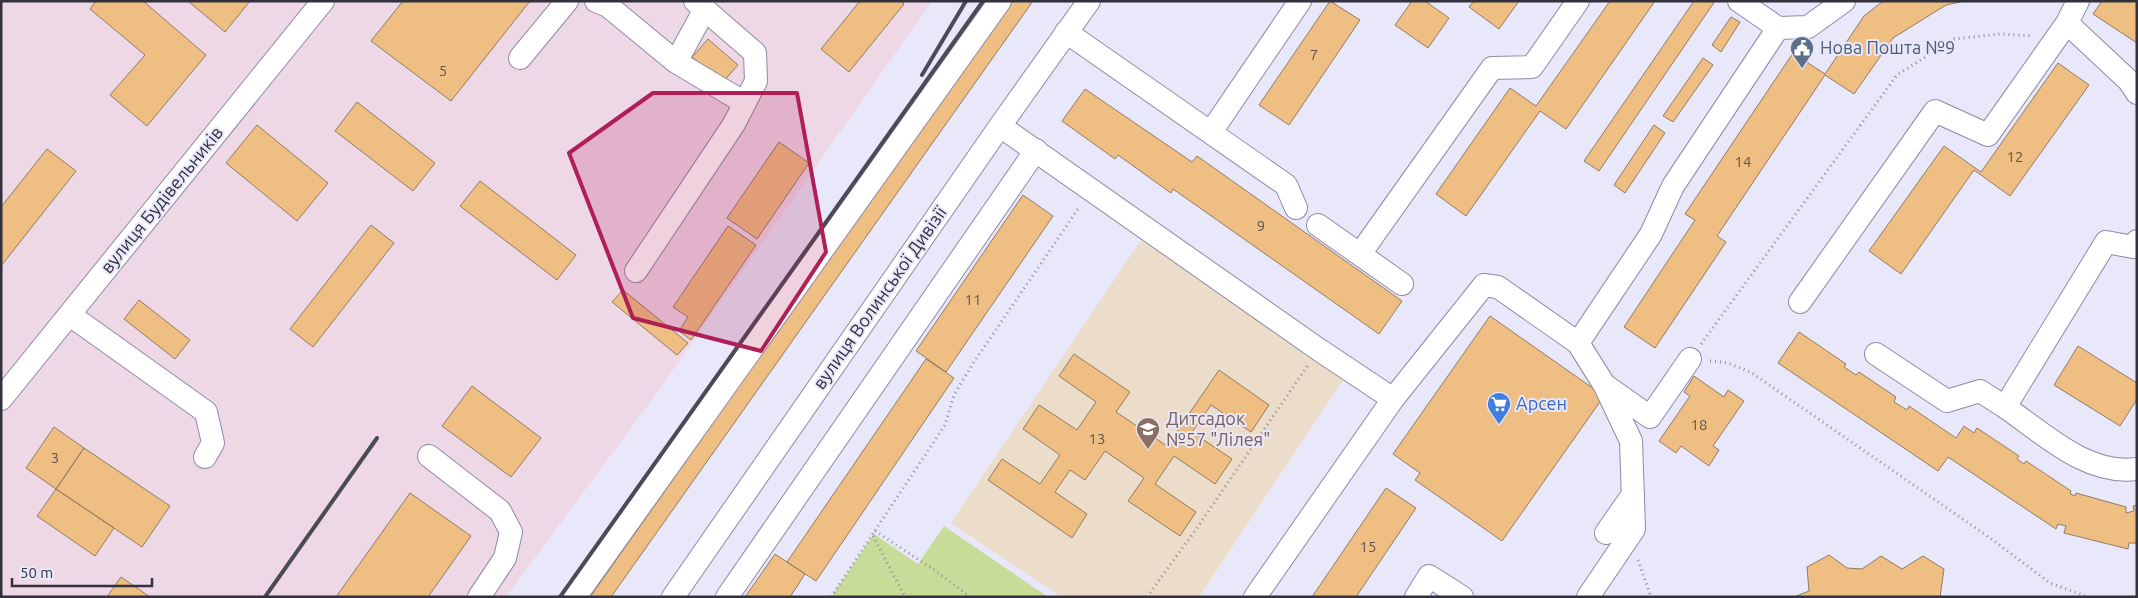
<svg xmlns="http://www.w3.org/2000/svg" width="2138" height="598" font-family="Ubuntu,sans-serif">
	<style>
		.industrial { fill: #eed8e6 }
		.education { fill: #ecddca }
		.green { fill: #c8dc99 }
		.building { fill: #efbe83; stroke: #907b63 }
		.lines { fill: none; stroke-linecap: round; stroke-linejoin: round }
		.minor-casing { stroke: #8e8aa7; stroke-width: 24 }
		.path { stroke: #908e9e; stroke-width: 3; stroke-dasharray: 1 4; stroke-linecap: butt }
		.minor { stroke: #fff; stroke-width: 22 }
		.rail { stroke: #4b4a57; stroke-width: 4 }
		.marked { fill: #af1f55; fill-opacity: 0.2; stroke: #af1f55; stroke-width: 4; stroke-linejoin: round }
		.labels { text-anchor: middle; stroke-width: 4; stroke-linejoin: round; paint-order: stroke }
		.number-label { font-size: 15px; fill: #61544e }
		.service-label { font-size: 18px; fill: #4e5e75; stroke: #e9e7fa; text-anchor: start }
		.street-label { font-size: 18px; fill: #32313d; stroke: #e9e7fa }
		.shop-label { font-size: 18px; fill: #366cbe; stroke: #e9e7fa; text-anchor: start }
		.education-label { font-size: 18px; fill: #785e54; stroke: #e9e7fa; text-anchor: start }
	</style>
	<rect width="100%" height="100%" fill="#e9e7fa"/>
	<!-- industrial -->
	<path class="industrial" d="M1,1H932L659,390L506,597H1Z"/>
	<!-- education -->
	<path class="education" d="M1141,240L1345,377L1199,597H1062L951,523Z"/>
	<!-- green -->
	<path class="green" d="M944,526L1048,597H831L874,534L918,564Z"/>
	<!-- building -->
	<path class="building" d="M96,1H143L206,55L147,126L110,95L145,55L90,9Z
		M188,1H250L225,32Z
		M403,1H530L451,101L371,41Z
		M860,1H901L904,4L849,72L821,49Z
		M1011,1H1033L611,597H590Z
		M1330,1L1360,20L1289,125L1259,105Z
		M1412,1H1425L1449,18L1428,48L1395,25Z
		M1474,1H1519L1499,29L1469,7Z
		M1610,1H1655L1566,129L1540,111L1466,216L1436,194L1510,88L1536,106Z
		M1694,1H1715L1599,171L1584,161Z
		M1883,1H1965L1946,5L1893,38L1854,94L1825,75L1717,236L1726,242L1655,348L1624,327L1695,220L1685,214L1793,53L1825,74L1864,16Z
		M2102,1H2137V43L2093,14Z
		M1731,17L1740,22L1721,52L1712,45Z
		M708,39L738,65L722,83L692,57Z
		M1703,58L1713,65L1673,122L1663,116Z
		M2058,63L2089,85L2010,196L1974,170L1901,274L1869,251L1944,146L1981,172Z
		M1085,89L1192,162L1197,156L1402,301L1379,334L1173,189L1171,193L1118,155L1115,159L1062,121Z
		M357,102L435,163L413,191L335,131Z
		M257,125L328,183L297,221L226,163Z
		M1654,125L1665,133L1625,193L1614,185Z
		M779,142L809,163L757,239L727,218Z
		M47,149L76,171L1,266V207Z
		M480,181L576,255L557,280L460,206Z
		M1023,195L1053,216L946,372L916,351Z
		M371,225L394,243L313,347L290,329Z
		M728,226L756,245L691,340L679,331L688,317L673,307Z
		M623,290L688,343L677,355L612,302Z
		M139,300L190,340L175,359L124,319Z
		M1490,316L1604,396L1502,541L1415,480L1420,473L1393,454Z
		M1799,332L1846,364L1844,367L1856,375L1859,372L1896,397L1894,402L1907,410L1909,406L1956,438L1964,426L1974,433L1977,428L2019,456L2017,459L2024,464L2026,461L2071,491L2070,494L2075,496L2076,493L2126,507V513L2134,511L2133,506L2137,505V545L2136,543H2129L2128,549L2064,533L2066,526L2058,524L2056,529L1948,457L1938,471L1778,363Z
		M2078,346L2137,383V399L2120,426L2054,385Z
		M1074,354L1130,392L1116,412L1167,446L1219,370L1269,405L1251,432L1211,405L1192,432L1232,459L1215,484L1174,456L1155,484L1196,512L1180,536L1128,501L1144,478L1105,451L1085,480L1070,470L1055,492L1087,514L1072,538L988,480L1002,459L1040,484L1060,455L1023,429L1039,405L1077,430L1096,402L1059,376Z
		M926,359L954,378L816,581L787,562Z
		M1694,376L1724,397L1728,390L1744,401L1713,446L1719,450L1709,466L1681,446L1676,453L1659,441L1690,396L1684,392Z
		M472,386L541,438L511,477L442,426Z
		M54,427L84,448L56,489L26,468Z
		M84,448L170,506L142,547L56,489Z
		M1386,488L1416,508L1356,597H1312Z
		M56,489L114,528L95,556L37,516Z
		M410,493L471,536L428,597H336Z
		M775,554L805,574L790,597H745Z
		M1829,555L1847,568L1862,569L1881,556L1902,569L1923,556L1944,569L1940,597H1794L1809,591L1807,567Z
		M121,577L150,597H107Z"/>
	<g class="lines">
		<!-- minor casing -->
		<g class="minor-casing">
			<path id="minor" d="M596,1L608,6L676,62L745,103
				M1739,1L1778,28L1808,27L1844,1
				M2078,1L2067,23L2129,81L2137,93
				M1066,32L1286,185L1296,208
				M520,58L567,1
				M676,62L705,9
				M1000,126L1318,349L1393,399L1255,597
				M1211,132L1300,1
				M1318,225L1402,284
				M2137,241L2133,247L2106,242L2005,407C2043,433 2087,476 2137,469
				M1360,254L1492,68L1532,67L1578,1
				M636,271L734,124L756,81L755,53L695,1
				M1800,302L1935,111L1988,135L2067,23
				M70,315L206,412L213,443L205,457
				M1578,343L1651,234L1673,186L1778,28
				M1876,354L1947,401L1980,391L2005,407
				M1606,386L1650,417L1690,359
				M1,399L323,1
				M1393,399L1484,285L1498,287L1578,343L1605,386L1631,441L1634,529L1588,597
				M429,456L500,511L511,532L505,558L479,597
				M1606,533L1633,494
				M575,597L1000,1
				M673,597L1000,126L1089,1
				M727,597L1036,150
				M1416,597L1429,576L1462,597"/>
		</g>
		<!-- path -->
		<path class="path" d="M1701,344L1897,75L1954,39L2001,34L2033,36
			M1710,361L1728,363L1752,373L1990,538L2050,583L2088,597
			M875,531L933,569L970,597
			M873,536L905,597
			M1638,560L1651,597
			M831,597L945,425L954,395L974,362L1080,206
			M1147,597L1197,528L1308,365"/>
		<!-- minor -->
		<use href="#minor" class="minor"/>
		<!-- rail -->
		<path class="rail" d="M922,75L966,1
			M265,597L377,438
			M560,597L983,1"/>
	</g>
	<!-- marked area -->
	<path class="marked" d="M653,93H797L826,252L761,351L633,318L569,153Z"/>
	<!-- icons -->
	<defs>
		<g id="civic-pin" transform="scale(1.25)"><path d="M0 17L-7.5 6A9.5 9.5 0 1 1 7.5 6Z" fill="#5c6f8a" stroke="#e9e7fa"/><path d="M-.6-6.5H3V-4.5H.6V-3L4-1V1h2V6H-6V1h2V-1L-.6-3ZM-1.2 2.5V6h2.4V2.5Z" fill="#fff"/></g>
		<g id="supermarket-pin" transform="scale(1.25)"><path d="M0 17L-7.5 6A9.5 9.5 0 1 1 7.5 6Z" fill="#3f7fe0" stroke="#e9e7fa"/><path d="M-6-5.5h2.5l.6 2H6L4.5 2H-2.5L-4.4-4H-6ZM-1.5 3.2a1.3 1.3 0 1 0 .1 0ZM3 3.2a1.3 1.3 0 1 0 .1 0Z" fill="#fff"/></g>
		<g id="school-pin" transform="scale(1.25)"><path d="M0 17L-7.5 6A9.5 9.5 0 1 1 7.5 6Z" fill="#8d6e63" stroke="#e9e7fa"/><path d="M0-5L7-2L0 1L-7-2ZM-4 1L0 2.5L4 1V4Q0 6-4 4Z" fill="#fff"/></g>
	</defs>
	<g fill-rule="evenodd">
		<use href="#civic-pin" x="1802" y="48"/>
		<use href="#supermarket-pin" x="1499" y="404"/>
		<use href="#school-pin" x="1148" y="429"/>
	</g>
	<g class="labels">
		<!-- number labels -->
		<g class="number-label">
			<text x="1314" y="60">7</text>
			<text x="443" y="76">5</text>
			<text x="2015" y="162">12</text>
			<text x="1743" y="167">14</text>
			<text x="1261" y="231">9</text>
			<text x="973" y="305">11</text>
			<text x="1699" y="430">18</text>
			<text x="1097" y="444">13</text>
			<text x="55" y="463">3</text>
			<text x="1368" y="552">15</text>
		</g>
		<!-- service labels -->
		<g class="service-label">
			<text x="1820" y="54">Нова Пошта №9</text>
		</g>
		<!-- street labels -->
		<g class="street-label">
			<text transform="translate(162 200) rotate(-51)" y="6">вулиця Будівельників</text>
			<text transform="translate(880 298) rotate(-55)" y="6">вулиця Волинської Дивізії</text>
		</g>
		<!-- shop labels -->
		<g class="shop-label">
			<text x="1516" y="410">Арсен</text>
		</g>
		<!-- education labels -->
		<g class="education-label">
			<text x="1166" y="425">Дитсадок<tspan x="1166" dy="21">№57 "Лілея"</tspan></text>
		</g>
	</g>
	<!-- border -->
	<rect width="2138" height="598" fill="none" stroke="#32313d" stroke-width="5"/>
	<!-- scale -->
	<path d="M12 578v8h140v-8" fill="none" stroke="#32313d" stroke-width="2.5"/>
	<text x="20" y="578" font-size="15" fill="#32313d" stroke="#e9e7fa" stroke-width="4" paint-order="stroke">50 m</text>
</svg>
